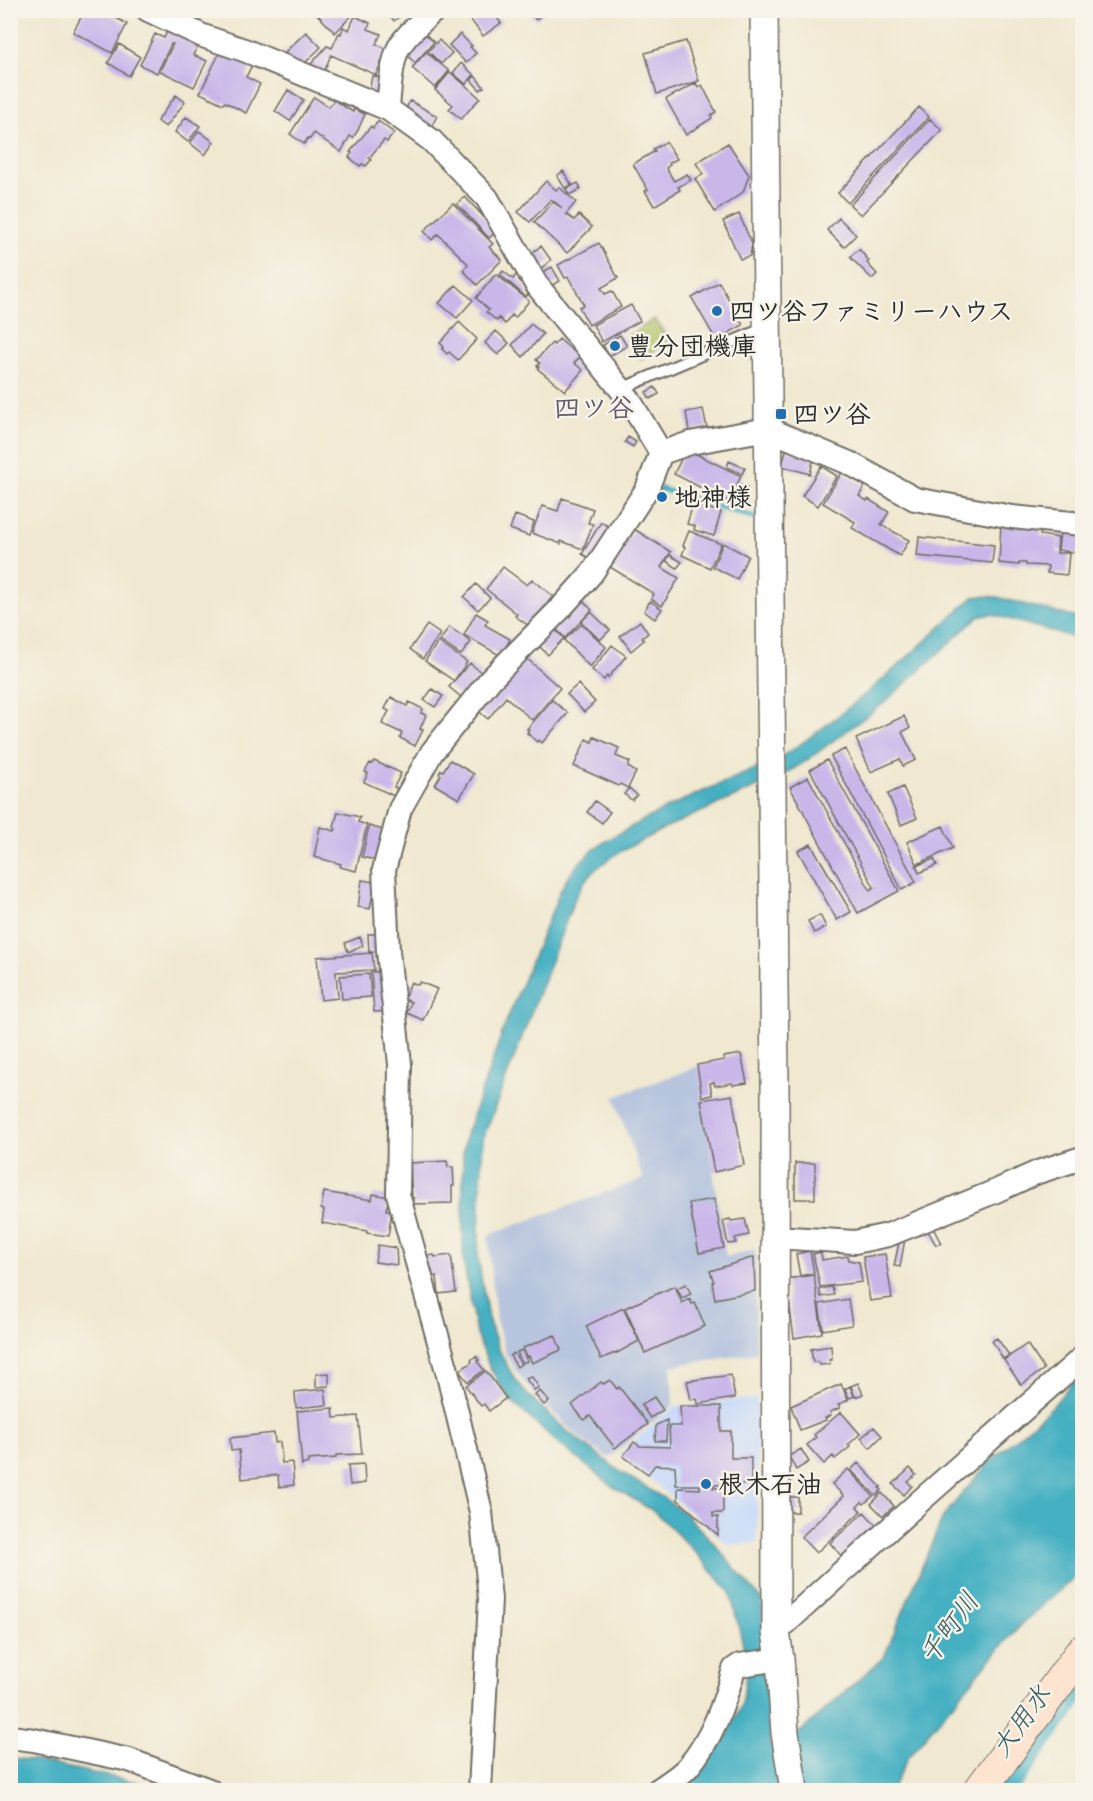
<svg xmlns="http://www.w3.org/2000/svg" width="1093" height="1801" font-family="Itim,'Klee One',sans-serif">
	<style>
		.built { fill: #cadcf9 }
		.industrial { fill: #b7c5de }
		.green { fill: #abbe62; stroke: #6b7446; stroke-width: 1.5 }
		.water { fill: #44b0c2; stroke: #386e76; stroke-width: 1.5 }
		.lines { fill: none; stroke-linecap: round; stroke-linejoin: round }
		.stream { stroke: #44b0c2; stroke-width: 6 }
		.canal { stroke: #44b0c2; stroke-width: 21 }
		.building { fill: #c9b7ea }
		.service-casing { stroke: #706d65; stroke-width: 14 }
		.minor-casing { stroke: #706d65; stroke-width: 26 }
		.tertiary-casing { stroke: #706d65; stroke-width: 30 }
		.secondary-casing { stroke: #706d65; stroke-width: 34 }
		.service { stroke: #fff; stroke-width: 10 }
		.minor { stroke: #fff; stroke-width: 22 }
		.tertiary { stroke: #fff; stroke-width: 27 }
		.secondary { stroke: #fde4d1; stroke-width: 32 }
		.poi-dot { fill: #1f6fb2; stroke: #f7f3e8; stroke-width: 2 }
		.labels { text-anchor: middle; stroke-width: 5; stroke-linejoin: round; paint-order: stroke }
		.poi-label { font-size: 26px; font-weight: bold; fill: #2b2b2b; stroke: #f7f3e8; text-anchor: start }
		.neighbourhood-label { font-size: 27px; font-weight: bold; fill: #625c6e; stroke: #f7f3e8 }
		.water-label { font-size: 27px; font-style: italic; fill: #345a60; stroke: #f7f3e8 }
	</style>
	<rect width="100%" height="100%" fill="#f7f3e8"/>
	<filter id="ink" filterUnits="userSpaceOnUse"><feTurbulence type="fractalNoise" baseFrequency=".0167" numOctaves="2"/><feDisplacementMap in="SourceGraphic" scale="12" xChannelSelector="R" yChannelSelector="G"/><feConvolveMatrix kernelMatrix="1 2 1 2 8 2 1 2 1" color-interpolation-filters="sRGB"/></filter>
	<filter id="wash" filterUnits="userSpaceOnUse"><feTurbulence type="fractalNoise" baseFrequency=".008" numOctaves="4" result="noise"/><feDisplacementMap in="SourceGraphic" scale="24" xChannelSelector="R" yChannelSelector="G"/><feGaussianBlur stdDeviation="1.35" result="paint"/><feColorMatrix in="noise" values="0 0 0 0 0 0 0 0 0 0 0 0 0 0 0 0 0 1.4 0 .05"/><feComposite in="paint" operator="in"/></filter>
	<g filter="url(#wash)">
		<rect width="100%" height="100%" fill="#f0e8d0"/>
		<!-- built -->
		<path class="built" d="M757,1398V1543L729,1545L620,1454L673,1407Z"/>
		<!-- industrial -->
		<path class="industrial" d="M697,1067L726,1257L755,1249L756,1353L671,1366L673,1405L608,1458L575,1434L535,1395L515,1370L506,1354L496,1320L488,1235L643,1179L614,1097Z"/>
		<!-- green -->
		<path class="green" d="M655,319L669,341L641,359L627,336Z"/>
		<!-- water -->
		<path class="water" d="M982,596L997,597L1082,619V640L991,614L978,617L883,704L806,761L782,776L665,828L618,853L605,862L594,871L584,882L575,898L483,1139L478,1257L488,1318L498,1348L513,1376L526,1393L567,1431L622,1473L664,1498L685,1514L710,1539L762,1600L764,1674L771,1746L800,1732L884,1657L943,1517L987,1464L1052,1407L1073,1381L1082,1376V1571L1019,1626L908,1757L892,1790H679L711,1757L728,1733L742,1704L746,1676L745,1653L730,1592L693,1550L655,1512L613,1487L558,1443L514,1404L500,1385L490,1368L476,1334L463,1258V1152L466,1135L506,1022L561,889C579,856 599,844 631,827C664,808 699,793 734,778C756,769 780,759 799,745C862,701 917,649 973,597Z
			M11,1758L31,1760L137,1782L160,1790H11Z"/>
		<g class="lines">
			<!-- stream -->
			<path class="stream" d="M661,489L753,517"/>
			<!-- canal -->
			<path class="canal" d="M1006,1790L1082,1686"/>
		</g>
		<g id="blocks">
			<!-- building -->
			<path class="building" d="M85,10H102L127,24L112,53L73,32Z
				M313,10H357L335,33Z
				M386,10H407L394,21Z
				M457,10H491L501,23L483,36L467,15L463,18Z
				M527,10H546L536,20Z
				M355,16L370,23L368,29L381,34L376,44L387,49L376,75L331,55L321,79L304,72L327,46L332,48L339,33L341,34L343,27L349,30Z
				M169,27L200,42L193,55L207,61L194,87L160,71L173,44H171L157,73L140,65L155,34L164,38Z
				M306,32L321,47L299,69L283,54Z
				M424,33L434,42L415,63L405,53Z
				M460,34L472,46L470,47L476,53L466,63L449,45Z
				M439,40L452,53L441,64L428,51Z
				M686,41L699,81L657,94L645,53Z
				M119,44L140,57L129,76L108,63Z
				M221,50L252,65L246,77L260,84L246,113L225,102L223,104L200,93Z
				M426,52L449,71L435,88L412,68Z
				M461,63L474,75L466,84L453,73Z
				M450,72L480,98L461,119L449,109L453,105L435,90Z
				M372,76L380,77L377,98L368,97Z
				M475,76L484,87L480,90L471,80Z
				M696,83L698,87L702,85L716,112L711,115L712,118L686,135L666,99Z
				M288,90L304,100L290,121L275,111Z
				M176,95L185,102L166,127L157,121Z
				M314,97L329,107L334,100L353,112L354,109L365,114L358,130L353,138L350,136L341,152L314,133L310,139L308,138L304,144L290,134Z
				M410,101L437,116L430,129L403,114Z
				M919,107L929,117L848,203L838,193Z
				M186,117L200,126L188,142L175,132Z
				M930,119L942,130L861,215L850,205Z
				M378,121L394,133L387,142L384,140L369,158L371,160L366,166L362,164L360,166L349,157L352,153L350,152L371,126L373,128Z
				M199,131L214,142L205,155L190,143Z
				M666,142L677,159L669,163L670,165L666,168L674,181L687,174L691,180L678,187L680,190L654,206L645,191L648,190L633,164L655,151L653,149Z
				M728,143L749,175L743,192L715,212L695,179L703,174L696,163Z
				M563,171L572,185L565,188L557,176Z
				M546,181L556,190L559,187L576,202L566,214L574,220L579,215L592,227L567,253L534,222L553,202L562,208L551,199L530,222L518,212Z
				M578,183L581,189L569,195L566,189Z
				M465,197L497,231L489,238L457,204Z
				M453,203L493,244L489,247L502,260L477,285L463,270L468,264L438,234L432,240L424,231Z
				M739,214L752,244L750,256L740,259L723,221Z
				M839,218L856,235L844,247L827,230Z
				M599,243L618,278L601,288L605,294L612,291L621,307L589,325L579,307L584,305L568,277L565,278L558,265Z
				M541,246L551,260L540,269L530,254Z
				M859,249L869,261L867,263L877,274L872,279L850,257Z
				M552,267L560,281L545,289L537,275Z
				M503,271L513,279L517,274L520,278L519,280L527,289L526,291L529,293L526,297L500,275Z
				M496,274L529,301L515,318L512,315L505,324L499,318L497,321L486,312L489,310L476,298Z
				M719,282L743,325L716,340L692,298Z
				M456,285L473,300L457,318L439,303Z
				M631,305L640,321L602,342L593,325Z
				M459,322L477,339L458,360L449,352L447,354L442,349L444,347L440,343Z
				M531,324L543,334L523,357L512,345Z
				M496,331L509,343L498,355L485,343Z
				M620,335L627,346L609,356L603,345Z
				M559,339L580,357L574,363L583,370L565,391L538,369L539,367L537,366L540,363L536,360L552,343L554,345Z
				M655,387L659,394L650,399L646,392Z
				M703,409L707,428L689,431L686,412Z
				M628,437L636,442L633,447L625,442Z
				M686,449L741,476L729,502L674,474Z
				M786,450L814,457L810,474L782,466Z
				M729,461L745,468L742,474L727,467Z
				M821,466L837,476L818,506L802,496Z
				M842,472L865,486L859,496L867,501L868,499L889,512L881,525L909,540L900,556L852,528L855,522L823,503Z
				M740,484L747,487L739,505L732,502Z
				M562,498L593,509L588,523L593,524L583,549L561,541V544L532,533L542,506L558,511Z
				M693,504L721,512L714,536L694,530L695,526L687,524Z
				M515,515L534,522L529,536L510,529Z
				M601,522L614,530L594,561L582,554Z
				M1001,523L1041,526L1040,535L1058,538L1057,553H1069L1067,575L1047,573L1048,566L1026,565V563H1019V565L999,563Z
				M634,529L671,552L661,567L679,578L662,606L651,599L654,594L610,567Z
				M689,531L721,544L710,568L682,555L685,547L683,546Z
				M1060,531L1082,535V554L1058,550Z
				M919,537L994,545L992,563L917,556Z
				M723,543L748,556L737,579L713,567Z
				M670,555L682,562L677,568L666,561Z
				M503,567L527,585L532,579L553,596L529,626L515,616L517,614L486,589Z
				M476,584L490,598L478,610L464,597Z
				M580,598L592,610L565,638L553,626Z
				M650,601L662,609L655,619L644,611Z
				M591,612L610,630L600,640L581,622Z
				M476,613L488,620L485,625L510,639L501,656L464,635Z
				M640,621L648,633L642,638L644,640L631,651L620,636Z
				M582,624L606,647L590,667L564,640Z
				M427,625L440,634L423,659L410,649Z
				M551,626L564,638L548,655L536,643Z
				M449,627L471,642L461,655L440,641Z
				M438,642L467,662L454,681L470,663L483,674L461,697L449,687L454,681L425,661Z
				M612,645L626,656L608,678L607,676L604,680L592,670Z
				M523,655L560,688L532,720L506,697L488,719L476,709Z
				M578,684L595,702L584,712L567,694Z
				M432,689L443,696L435,707L424,700Z
				M391,697L407,706L409,702L423,709L421,713L426,715L420,729L423,730L415,746L400,738L402,733L382,724L389,711L385,709Z
				M552,700L568,713L542,743L539,740L537,742L527,733L529,730L527,729Z
				M904,716L910,728L902,732L916,760L903,766L900,759L871,772L856,739Z
				M594,737L619,748L616,756L630,762L628,767L636,772L628,788L620,784L619,786L574,766L586,739L592,742Z
				M845,749L916,882L902,890L831,756Z
				M450,760L474,774L459,799L435,785L441,775L439,774L441,770L443,771Z
				M827,760L899,891L858,913L790,787L808,777L870,890L874,887L810,770Z
				M374,761L401,773L394,787L397,788L394,796L364,782L368,773L365,772L370,763L372,764Z
				M903,787L917,818L901,825L888,794Z
				M629,788L637,795L632,800L624,794Z
				M595,801L610,812L602,823L587,812Z
				M338,812L360,817L358,822L367,825L356,871L340,867L341,864L314,857L320,827L335,831L336,829L334,827Z
				M369,826L383,830L376,860L362,857Z
				M943,826L953,848L917,864L907,842Z
				M811,844L851,912L837,920L798,851Z
				M934,859L937,865L919,873L916,866Z
				M362,880L375,882L370,909L358,907Z
				M820,915L826,927L814,933L808,921Z
				M368,934H383V951L369,952Z
				M360,937L363,946L348,952L345,943Z
				M372,953L374,970L336,972L338,998L321,1000L317,957Z
				M389,971L392,1011L374,1012L371,972Z
				M369,974L371,997L342,999L340,976Z
				M411,982L418,985L420,982L437,989L423,1020L407,1013L411,1002L404,999Z
				M741,1054L747,1083L733,1085L732,1083L715,1086L714,1082L710,1083L712,1095L702,1097L697,1065L724,1060V1057Z
				M732,1095L744,1165L714,1172L701,1100Z
				M447,1161L448,1167H453L454,1186H452V1203L414,1204V1198H412L410,1163Z
				M795,1163H815V1199H795Z
				M324,1192L372,1200L373,1194L389,1197L386,1210L392,1211L388,1236L367,1233V1231L322,1223L324,1210L321,1209Z
				M714,1199L724,1248L699,1253L689,1203Z
				M730,1219L731,1221L745,1219L749,1235L735,1238L736,1243L728,1244L723,1221Z
				M933,1228L941,1243L936,1245L928,1231Z
				M900,1238L905,1239L900,1267L894,1266Z
				M378,1245L396,1248L397,1265L375,1262Z
				M810,1251L814,1273L800,1276L796,1254Z
				M821,1252L822,1260L848,1256L849,1260L859,1262L862,1282L820,1287L813,1254Z
				M885,1254L892,1298L870,1301L863,1257Z
				M434,1255L435,1257L451,1255L456,1292L439,1294L437,1276L422,1278L419,1257Z
				M754,1257L755,1291L715,1299L712,1282H714L710,1271Z
				M814,1275L822,1333L794,1338L786,1279Z
				M686,1284L691,1294L682,1298L677,1288Z
				M675,1286L682,1303L690,1299L692,1304L695,1303L705,1326L645,1353L625,1308Z
				M832,1287L834,1295L821,1297L819,1289Z
				M848,1299L852,1325L823,1330L819,1304Z
				M623,1308L639,1341L617,1353V1352L601,1359L586,1326Z
				M555,1335L561,1350L532,1363L529,1356L527,1357L523,1348Z
				M997,1338L1009,1355L1003,1359L992,1341Z
				M1027,1344L1044,1369L1021,1385L1004,1360Z
				M831,1346L832,1360H829L830,1364L820,1365L819,1362H813L811,1349Z
				M522,1350L527,1361L522,1363L517,1352Z
				M514,1353L521,1364L517,1367L510,1356Z
				M476,1356L479,1360L477,1361L484,1370L468,1382L459,1371L472,1362L471,1360Z
				M486,1371L506,1398L489,1411L484,1404L481,1406L466,1386Z
				M329,1373V1386L316,1387V1374Z
				M731,1375L735,1398L698,1404L697,1399L691,1400L687,1381Z
				M531,1376L539,1387L534,1390L526,1379Z
				M610,1380L617,1389L619,1387L648,1424L615,1448L590,1416L584,1420L572,1405L601,1382L603,1384Z
				M858,1383L863,1394L855,1397L851,1386Z
				M841,1384L848,1400L838,1405L840,1408L830,1412L831,1415L825,1418L826,1420L800,1430L791,1406Z
				M850,1386L854,1396L849,1398L845,1389Z
				M325,1389L327,1405L296,1408L295,1392Z
				M540,1391L549,1401L544,1405L535,1395Z
				M654,1397L663,1410L650,1418L641,1405Z
				M680,1406H721V1431H731V1458H751V1484L713,1485V1488H723V1513H713V1517H718V1535L678,1500V1488L700,1489V1485H676L675,1466L655,1465L648,1474L623,1456L634,1442L640,1446L670,1447L669,1426H681Z
				M333,1408L334,1418L358,1416L362,1454L336,1455V1458L308,1460V1463L302,1465L297,1411Z
				M841,1412L860,1434L848,1445L850,1447L835,1459L833,1456L824,1464L807,1445L816,1437L814,1435Z
				M667,1420L666,1441H655L656,1425Z
				M874,1427L882,1436L870,1448L861,1438Z
				M274,1433L275,1443L280,1442L282,1463L292,1462L294,1485L279,1487L278,1475L242,1479L239,1450L231,1451L230,1438Z
				M801,1449L809,1462L796,1470L789,1456Z
				M858,1463L881,1487L879,1488L882,1490L876,1496L851,1470Z
				M364,1464L365,1483L350,1485L348,1465Z
				M910,1468L916,1475L908,1482L912,1486L904,1495L893,1484Z
				M848,1469L873,1496L864,1504L862,1502L857,1507L861,1511L816,1553L801,1537L844,1496L832,1484Z
				M882,1493L894,1506L883,1516L871,1504Z
				M790,1497H798V1512H790Z
				M864,1512L879,1528L845,1560L830,1543Z
				M10,1667H15L16,1695H10Z"/>
		</g>
	</g>
	<g filter="url(#ink)">
		<use href="#blocks" fill-opacity="0" stroke="#706d65" stroke-width="1.5"/>
		<g class="lines">
			<!-- service casing -->
			<g class="service-casing">
				<path id="service" d="M621,389L767,327"/>
			</g>
			<!-- minor casing -->
			<g class="minor-casing">
				<path id="minor" d="M148,10L203,36L244,50L388,109L431,140L487,198L536,284L628,398L661,453
					M388,109C389,94 392,55 401,44C410,31 423,20 435,10
					M774,1237L855,1242L888,1235L996,1191L1038,1172L1082,1158
					M776,1632L918,1503L1082,1358
					M10,1737L34,1740L129,1760L209,1790
					M480,1790L490,1599L481,1512L447,1371L398,1194L400,1064L388,951L384,870L400,809L432,752L490,680L559,610L592,573L647,489L661,453L690,443L768,429L849,463L915,499L1012,517L1082,524
					M658,1790C668,1783 680,1776 688,1767C712,1739 724,1704 734,1669L740,1665L780,1659"/>
			</g>
			<!-- tertiary casing -->
			<g class="tertiary-casing">
				<path id="tertiary" d="M764,10L775,1083L776,1632L780,1659L785,1733L794,1790"/>
			</g>
			<!-- secondary casing -->
			<g class="secondary-casing">
				<path id="secondary" d="M980,1790L1082,1651"/>
			</g>
			<!-- service -->
			<use href="#service" class="service"/>
			<!-- minor -->
			<use href="#minor" class="minor"/>
			<!-- tertiary -->
			<use href="#tertiary" class="tertiary"/>
			<!-- secondary -->
			<use href="#secondary" class="secondary"/>
		</g>
	</g>
	<!-- markers -->
	<g class="poi-dot">
		<circle cx="717" cy="311" r="6"/>
		<circle cx="615" cy="346" r="6"/>
		<rect x="775" y="408" width="12" height="12" rx="3"/>
		<circle cx="662" cy="497" r="6"/>
		<circle cx="706" cy="1484" r="6"/>
	</g>
	<g class="labels">
		<!-- poi labels -->
		<g class="poi-label">
			<text x="729" y="320">四ツ谷ファミリーハウス</text>
			<text x="627" y="355">豊分団機庫</text>
			<text x="793" y="423">四ツ谷</text>
			<text x="674" y="506">地神様</text>
			<text x="718" y="1493">根木石油</text>
		</g>
		<!-- neighbourhood labels -->
		<g class="neighbourhood-label">
			<text x="594" y="417">四ツ谷</text>
		</g>
		<!-- water labels -->
		<g class="water-label">
			<text transform="translate(949 1628) rotate(-54)" y="9">千町川</text>
			<text transform="translate(1021 1721) rotate(-54)" y="9">大用水</text>
		</g>
	</g>
	<!-- margin -->
	<rect width="1093" height="1801" fill="none" stroke="#f7f3e8" stroke-width="36"/>
</svg>
